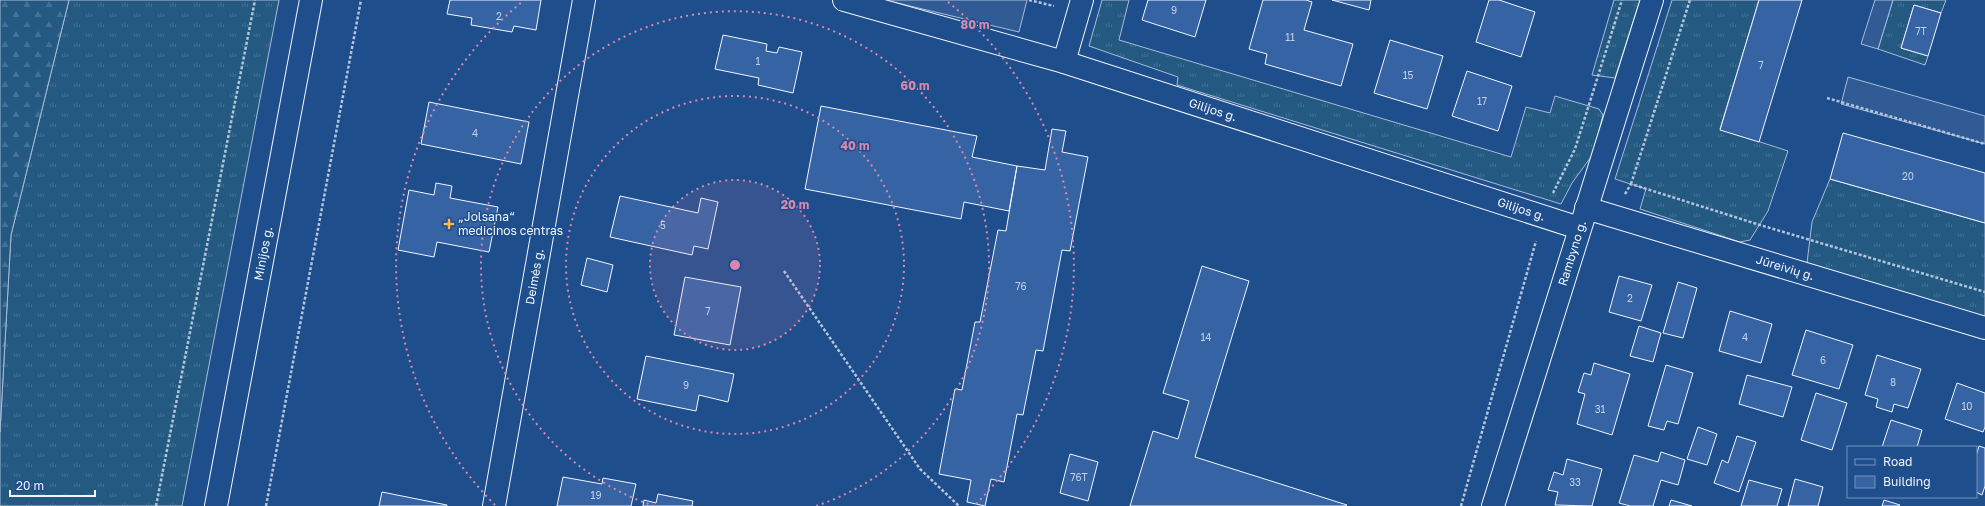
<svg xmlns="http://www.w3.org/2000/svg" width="1985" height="506" font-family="'Golos Text',sans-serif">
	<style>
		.grass { fill: url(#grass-tufts); stroke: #a8bbd7 }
		.forest { fill: url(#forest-firs); stroke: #a8bbd7 }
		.parking { fill: #305b95; stroke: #a8bbd7 }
		.building { fill: #3563a3; stroke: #f2f6ff }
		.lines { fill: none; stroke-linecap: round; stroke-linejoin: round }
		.street-casing { stroke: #f2f6ff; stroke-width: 24 }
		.primary-casing { stroke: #f2f6ff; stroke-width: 24 }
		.path { stroke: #b3c4dc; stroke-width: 2.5; stroke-dasharray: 3 2; stroke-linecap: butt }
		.street { stroke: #1f4e8c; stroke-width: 22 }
		.primary { stroke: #1f4e8c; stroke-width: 22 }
		.ring { fill: none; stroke: #da87ad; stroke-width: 2; stroke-dasharray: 2 4 }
		.poi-dot { fill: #ffb74d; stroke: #1f4e8c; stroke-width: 1.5 }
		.labels { text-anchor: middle; stroke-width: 3; stroke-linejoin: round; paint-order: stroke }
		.number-label { font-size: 10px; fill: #c3d1e8 }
		.street-label { font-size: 12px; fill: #f2f6ff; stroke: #1f4e8c }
		.poi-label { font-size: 12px; fill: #f2f6ff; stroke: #1f4e8c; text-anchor: start }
		.centre { fill: #da87ad; stroke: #1f4e8c; stroke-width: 2 }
		.ring-label { font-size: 12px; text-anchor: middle; font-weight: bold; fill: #da87ad; stroke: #1f4e8c; stroke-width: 3; stroke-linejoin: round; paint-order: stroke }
	</style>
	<defs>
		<pattern id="grass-tufts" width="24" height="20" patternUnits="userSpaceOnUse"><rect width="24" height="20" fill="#245a82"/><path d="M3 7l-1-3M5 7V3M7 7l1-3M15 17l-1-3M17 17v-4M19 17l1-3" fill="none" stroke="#447295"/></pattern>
		<pattern id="forest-firs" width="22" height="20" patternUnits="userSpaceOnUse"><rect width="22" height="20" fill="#245a82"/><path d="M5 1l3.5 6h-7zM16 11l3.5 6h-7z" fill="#447295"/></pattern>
	</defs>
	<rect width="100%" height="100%" fill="#1f4e8c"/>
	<!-- grass -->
	<path class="grass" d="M69,0H279L182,506H0V432L11,235Z
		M1102,0H1129L1119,40L1511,157L1526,107L1550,113L1555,96L1599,109L1603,115L1593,154L1572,183L1561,204L1177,85L1178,77L1089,46Z
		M1614,0H1640L1615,78L1592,75Z
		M1672,0H1759L1720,129L1788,151L1768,211L1750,240L1740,242L1640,209L1646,189L1615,179Z
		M1893,0H1946L1941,13L1914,5L1901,48L1928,56L1925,65L1878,49Z
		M1830,179L1985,223V317L1807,263L1812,222Z"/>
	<!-- forest -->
	<path class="forest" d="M0,0H69L11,235L0,432Z"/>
	<!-- parking -->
	<path class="parking" d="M885,0H1027L1019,32Z
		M1875,0H1893L1878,49L1861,44Z
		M1848,77L1985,116V144L1841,104Z"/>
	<!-- building -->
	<path class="building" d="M450,0H541L536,30L514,26L512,32L471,25L472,18L447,14Z
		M1148,0H1206L1195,37L1142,20Z
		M1263,0H1306L1312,2L1304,30L1353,44L1341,86L1265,64L1267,54L1249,49Z
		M1332,0H1371L1369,10Z
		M1489,0H1499L1535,12L1521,57L1476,42Z
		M1759,0H1802L1759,142L1720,130Z
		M1914,5L1941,13L1928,56L1901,48Z
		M723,35L767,44L766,51L777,53L779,47L802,52L793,93L758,85L759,78L715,69Z
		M1390,40L1443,56L1427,109L1374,93Z
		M1467,71L1512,86L1498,131L1452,116Z
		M429,102L529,122L521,164L421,144Z
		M821,106L977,136L972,157L1017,166L1009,211L964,202L961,219L805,189Z
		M1052,129L1066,131L1062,152L1088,157L1070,251L1062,250L1043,351L1036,350L1023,415L1017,414L1004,482L991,479L985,506L967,502L971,480L939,474L955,389L962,390L975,322H980L998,230L1006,231L1017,166L1045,170Z
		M1843,133L1985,173V223L1830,179Z
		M436,183L452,186L450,198L498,207L489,252L437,242L434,257L398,250L409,190L434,195Z
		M620,196L698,213L701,198L718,202L708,249L694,246L692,255L610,237Z
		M587,258L613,265L607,292L581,285Z
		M1202,266L1249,281L1195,457L1347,505L1346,506H1130L1153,431L1178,439L1189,401L1163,393Z
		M1619,276L1652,285L1641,321L1609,312Z
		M685,277L741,287L730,345L674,335Z
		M1678,282L1697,288L1683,338L1663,333Z
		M1730,311L1772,324L1761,363L1719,351Z
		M1639,326L1661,333L1653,362L1630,356Z
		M1806,330L1853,345L1839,389L1792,375Z
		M1877,355L1921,369L1908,408L1894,404L1892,412L1876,407L1878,399L1865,395Z
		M646,356L734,374L728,402L699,395L696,411L637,399Z
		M1594,363L1630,374L1612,435L1577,424L1585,394L1578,392L1584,373L1591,375Z
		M1666,365L1693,373L1678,424L1667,421L1664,430L1648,426Z
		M1747,375L1792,387L1783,417L1739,404Z
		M1957,383L1985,393V427L1983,432L1945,419Z
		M1816,393L1847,403L1832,450L1801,440Z
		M1891,420L1922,430L1917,447H1882Z
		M1698,427L1717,434L1707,465L1687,459Z
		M1737,436L1756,442L1739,492L1714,483L1722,460L1728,463Z
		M1979,446L1985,448V486L1982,495L1976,492V456Z
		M1661,452L1685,460L1678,485L1661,480L1653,506H1630L1619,503L1634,455L1658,462Z
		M1070,454L1098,462L1088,501L1060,493Z
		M1567,459L1602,469L1592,506L1555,505L1558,492L1548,490L1554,472L1563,475Z
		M563,477L602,484L603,478L636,484L631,506H557Z
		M1795,479L1823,487L1818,506H1788Z
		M1749,480L1782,489L1777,506H1741Z
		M382,492L447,505V506H379Z
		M658,494L693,501L692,506H643L644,500L656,503Z
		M1671,500L1692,506H1669Z
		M1884,500L1900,505L1899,506H1882Z"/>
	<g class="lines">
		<!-- street casing -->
		<g class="street-casing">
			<g id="street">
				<path id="s1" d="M844,0L1064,62L1579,228"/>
				<path d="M1064,62L1082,0"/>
				<path id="s2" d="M1586,208L1985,328"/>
				<path id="s3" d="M494,506L584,0"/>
				<path id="s4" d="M1493,506L1652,0"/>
			</g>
		</g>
		<!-- primary casing -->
		<g class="primary-casing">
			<g id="primary">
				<path id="s5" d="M216,506L311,0"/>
			</g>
		</g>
		<!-- path -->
		<path class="path" d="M1029,0L1054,6
			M1827,98L1985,144
			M1631,184L1690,0
			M1553,193L1575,149L1622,0
			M1625,194L1631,184L1760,225L1985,292
			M784,271L920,469L959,506
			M156,506L255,0
			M266,506L361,0
			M1461,506L1536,241"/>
		<!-- street -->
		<use href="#street" class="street"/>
		<!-- primary -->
		<use href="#primary" class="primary"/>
	</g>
	<!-- distance rings -->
	<circle cx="735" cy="265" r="85" fill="#da87ad" fill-opacity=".12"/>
	<g class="ring">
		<circle cx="735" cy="265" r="85"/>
		<circle cx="735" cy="265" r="169"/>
		<path d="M654 506A254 254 0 1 1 816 506"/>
		<path d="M495 505A339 339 0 0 1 522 2M948 2A339 339 0 0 1 975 505"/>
	</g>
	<!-- markers -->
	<path class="poi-dot" d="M447 218h4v4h4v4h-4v4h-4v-4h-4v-4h4z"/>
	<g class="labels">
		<!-- number labels -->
		<g class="number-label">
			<text x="1174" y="14">9</text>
			<text x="499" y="20">2</text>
			<text x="1921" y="35">7T</text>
			<text x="1290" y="41">11</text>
			<text x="758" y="65">1</text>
			<text x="1761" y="69">7</text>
			<text x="1408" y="79">15</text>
			<text x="1482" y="105">17</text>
			<text x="475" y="137">4</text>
			<text x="1908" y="180">20</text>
			<text x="663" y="229">5</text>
			<text x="1021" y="290">76</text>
			<text x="1630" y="302">2</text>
			<text x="708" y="315">7</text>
			<text x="1206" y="341">14</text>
			<text x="1745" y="341">4</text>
			<text x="1823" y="364">6</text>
			<text x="1893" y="386">8</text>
			<text x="686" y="389">9</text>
			<text x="1967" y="410">10</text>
			<text x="1600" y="413">31</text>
			<text x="1079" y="481">76T</text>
			<text x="1575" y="486">33</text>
			<text x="596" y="499">19</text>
		</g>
		<!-- street labels -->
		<g class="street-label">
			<text dy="4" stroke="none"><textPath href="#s1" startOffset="385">Gilijos g.</textPath></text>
			<text dy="4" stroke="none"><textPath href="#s1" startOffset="709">Gilijos g.</textPath></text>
			<text dy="4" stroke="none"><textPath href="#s5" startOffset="257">Minijos g.</textPath></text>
			<text dy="4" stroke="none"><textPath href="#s4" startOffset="265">Rambyno g.</textPath></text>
			<text dy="4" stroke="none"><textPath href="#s2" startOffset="208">Jūreivių g.</textPath></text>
			<text dy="4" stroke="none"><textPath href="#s3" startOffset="233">Deimės g.</textPath></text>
		</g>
		<!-- poi labels -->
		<g class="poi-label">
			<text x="458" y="221">„Jolsana“<tspan x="458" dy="14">medicinos centras</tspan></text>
		</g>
	</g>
	<circle cx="735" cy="265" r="6" class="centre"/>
	<g class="ring-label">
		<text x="975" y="29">80 m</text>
		<text x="915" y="90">60 m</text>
		<text x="855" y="150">40 m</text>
		<text x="795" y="209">20 m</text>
	</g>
	<!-- legend -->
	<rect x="1847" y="446" width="130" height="52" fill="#1f4e8c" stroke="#7391ba"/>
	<rect x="1855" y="459" width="20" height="6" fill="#1f4e8c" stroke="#7391ba"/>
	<text x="1883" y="466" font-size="12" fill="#f2f6ff">Road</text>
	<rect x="1855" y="476" width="20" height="12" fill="#3563a3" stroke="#7391ba"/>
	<text x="1883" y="486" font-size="12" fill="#f2f6ff">Building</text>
	<!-- scale -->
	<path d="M10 490v6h85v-6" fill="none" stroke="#f2f6ff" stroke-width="2"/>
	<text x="16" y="490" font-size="12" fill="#f2f6ff" stroke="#1f4e8c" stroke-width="3" paint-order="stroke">20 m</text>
</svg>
